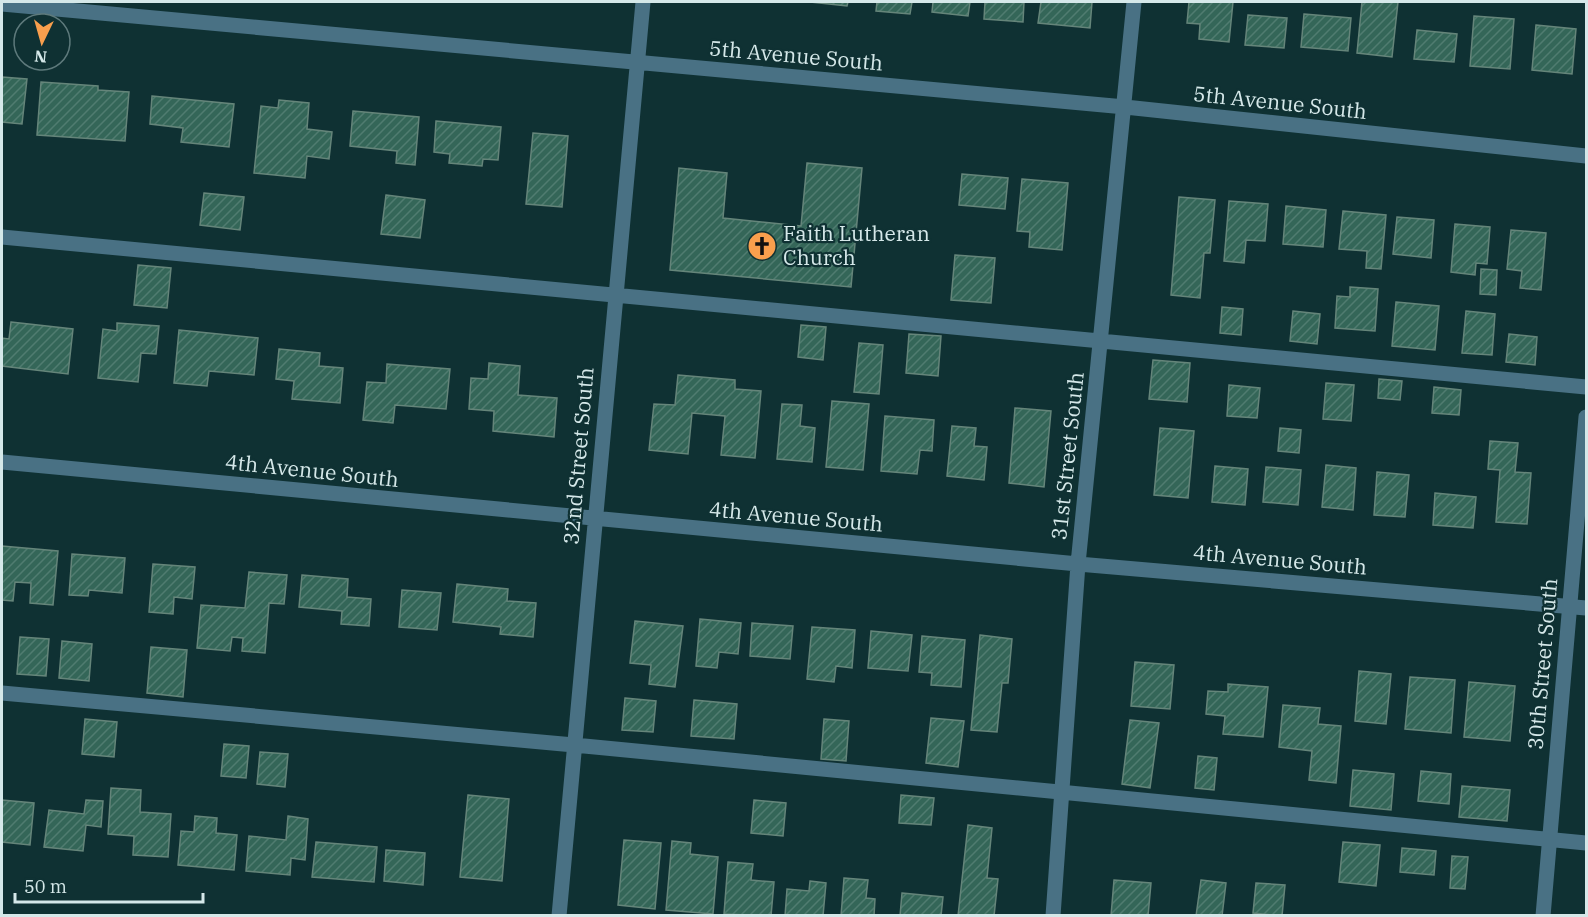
<svg xmlns="http://www.w3.org/2000/svg" width="1588" height="917" font-family="'IBM Plex Serif',serif">
	<style>
		.building { fill: url(#building-hatch); stroke: #65857a; stroke-width: 1.5 }
		.lines { fill: none; stroke-linecap: round; stroke-linejoin: round }
		.minor { stroke: #497184; stroke-width: 15 }
		.labels { text-anchor: middle; stroke-width: 4.5; stroke-linejoin: round; paint-order: stroke }
		.street-label { font-size: 21px; fill: #d5e8e9; stroke: #0f3133 }
		.poi-label { font-size: 21px; fill: #d5e8e9; stroke: #0f3133; text-anchor: start }
	</style>
	<defs>
		<pattern id="building-hatch" width="6" height="6" patternUnits="userSpaceOnUse" patternTransform="scale(1.5)"><rect width="6" height="6" fill="#346658"/><path d="M-1 1l2-2M0 6l6-6M5 7l2-2" fill="none" stroke="#507c70"/></pattern>
	</defs>
	<rect width="100%" height="100%" fill="#0f3133"/>
	<!-- building -->
	<path class="building" d="M810,2H848L847,6Z
		M877,2H912L910,14L876,11Z
		M933,2H970L968,16L932,12Z
		M985,2H1024L1023,22L984,19Z
		M1041,2H1092L1090,28L1038,23Z
		M1189,2H1233L1229,42L1199,39L1200,24L1187,23Z
		M1362,2H1398L1392,57L1357,53Z
		M1304,14L1351,18L1348,51L1301,47Z
		M1248,15L1287,18L1284,48L1245,45Z
		M1474,16L1514,19L1510,69L1470,66Z
		M1536,25L1576,29L1572,74L1532,70Z
		M1417,30L1457,34L1454,62L1414,59Z
		M2,77L27,79L22,124L2,122Z
		M41,82L98,86V90L129,92L125,141L37,135Z
		M152,96L234,104L229,147L181,142L183,128L150,124Z
		M279,100L309,103L307,129L332,132L329,159L307,156L305,178L254,173L261,106L278,108Z
		M353,111L419,117L415,165L396,163L397,151L350,146Z
		M436,121L501,127L498,160L483,159L482,166L449,163L450,154L434,152Z
		M533,133L568,136L562,207L526,204Z
		M807,163L862,168L851,287L670,270L679,168L727,173L723,218L801,226Z
		M962,174L1008,178L1005,209L959,205Z
		M1022,179L1068,183L1062,250L1029,247L1030,232L1017,231Z
		M204,193L244,197L240,230L200,225Z
		M386,195L425,200L420,238L381,234Z
		M1179,197L1215,200L1210,253H1204L1200,298L1171,295Z
		M1229,201L1268,204L1265,241L1246,240L1244,263L1224,261Z
		M1286,206L1326,210L1323,247L1283,244Z
		M1343,211L1386,215L1381,269L1366,268L1367,251L1339,249Z
		M1397,217L1434,220L1431,258L1393,254Z
		M1455,224L1490,227L1487,264L1476,263L1475,275L1451,272Z
		M1511,230L1546,233L1541,290L1520,288L1522,271L1507,269Z
		M955,255L995,258L991,303L951,300Z
		M138,265L171,268L167,308L134,305Z
		M1481,269L1497,270L1496,295L1480,294Z
		M1350,287L1378,289L1375,331L1335,328L1337,296L1350,297Z
		M1396,302L1439,306L1435,350L1392,346Z
		M1222,307L1243,309L1241,335L1220,333Z
		M1293,311L1320,314L1317,344L1290,341Z
		M1466,311L1495,314L1492,355L1462,353Z
		M11,322L73,329L68,374L2,366V338L9,339Z
		M117,323L159,326L156,354L141,353L138,382L98,378L103,329L117,331Z
		M801,325L826,327L823,360L798,357Z
		M179,330L258,338L254,375L209,371L207,386L174,383Z
		M909,334L941,336L938,376L906,373Z
		M1509,334L1537,337L1535,365L1506,362Z
		M859,343L883,345L879,394L854,392Z
		M279,349L320,353L319,366L343,368L340,403L292,399L294,381L276,379Z
		M1153,360L1190,363L1187,402L1149,399Z
		M489,363L520,366L518,395L557,398L554,437L493,431L494,411L469,409L471,378L488,379Z
		M387,364L450,369L446,409L395,405L393,423L363,420L367,382L386,383Z
		M678,375L735,380V389L761,391L755,458L721,455L725,416L692,413L688,454L649,450L654,404L675,405Z
		M1379,379L1402,381L1400,400L1378,398Z
		M1326,383L1354,385L1351,421L1323,419Z
		M1229,385L1260,388L1257,418L1227,416Z
		M1434,387L1461,390L1459,415L1432,413Z
		M832,401L869,404L863,470L826,467Z
		M782,404L802,405L800,426L815,428L812,462L777,459Z
		M1015,408L1051,411L1044,487L1009,483Z
		M885,416L934,420L932,451L920,450L917,474L881,471Z
		M952,426L976,428L974,446L987,447L984,480L947,476Z
		M1160,428L1194,431L1188,498L1154,495Z
		M1280,428L1301,430L1299,453L1278,451Z
		M1490,441L1518,443L1515,472L1531,473L1527,524L1496,522L1500,470L1488,469Z
		M1326,465L1356,468L1353,510L1322,507Z
		M1215,466L1248,469L1245,505L1212,502Z
		M1266,467L1301,470L1298,505L1263,502Z
		M1377,472L1409,475L1405,517L1374,515Z
		M1435,493L1476,497L1473,528L1433,525Z
		M2,546L58,551L53,605L30,603L31,583L15,582L13,601L2,600Z
		M72,554L125,558L122,593L89,590L88,596L69,595Z
		M153,564L195,567L192,599L174,597L173,614L149,612Z
		M249,572L287,575L284,604L269,603L265,653L242,651L243,638L232,637L230,651L197,648L201,605L245,608Z
		M302,575L348,579L347,597L371,599L369,626L341,624L342,611L299,607Z
		M457,584L508,589L507,601L536,603L533,637L500,634L501,627L453,622Z
		M402,590L441,593L437,630L399,627Z
		M700,619L741,623L738,654L719,652L717,668L696,666Z
		M635,621L683,626L675,687L649,684L651,665L630,663Z
		M752,623L793,626L790,659L750,656Z
		M812,627L855,630L852,668L836,666L834,682L807,679Z
		M871,631L912,635L908,671L868,668Z
		M980,635L1012,639L1008,683H1002L997,732L971,730Z
		M922,636L965,640L961,687L931,685L932,673L919,672Z
		M20,637L49,639L46,676L17,674Z
		M62,641L92,644L89,681L59,678Z
		M151,647L187,650L183,697L147,693Z
		M1135,662L1174,665L1170,709L1131,706Z
		M1359,671L1391,674L1386,724L1355,721Z
		M1410,677L1455,680L1451,733L1405,729Z
		M1469,682L1515,686L1510,741L1464,737Z
		M1228,684L1268,687L1263,737L1223,734L1225,716L1206,714L1208,691L1228,692Z
		M625,698L656,701L653,732L622,730Z
		M694,700L737,704L734,739L691,736Z
		M1283,705L1320,708L1318,724L1341,726L1336,783L1309,780L1312,751L1279,747Z
		M931,718L964,721L958,767L926,763Z
		M85,719L117,722L114,757L82,754Z
		M824,719L849,721L846,761L821,759Z
		M1130,720L1159,723L1150,788L1122,784Z
		M224,744L249,746L246,778L221,776Z
		M260,752L288,754L285,787L257,784Z
		M1198,756L1217,758L1214,790L1195,788Z
		M1353,770L1394,774L1391,810L1350,806Z
		M1421,771L1451,774L1449,804L1418,801Z
		M1462,786L1510,790L1507,821L1459,817Z
		M111,788L141,790L140,812L171,814L168,857L133,855L134,836L108,834Z
		M468,795L509,799L502,881L460,877Z
		M901,795L934,798L931,825L899,823Z
		M2,800L34,803L30,845L2,842Z
		M86,800L103,801L101,827L86,825L83,851L44,847L49,810L84,814Z
		M754,800L786,803L783,836L751,833Z
		M195,816L217,818L216,833L237,835L234,870L178,865L181,831L194,832Z
		M288,816L308,819L305,860L291,858L290,875L246,871L249,836L286,840Z
		M968,825L992,828L987,878L998,879L994,916H958Z
		M624,840L661,843L655,909L618,905Z
		M672,841L691,843L690,854L718,857L713,914L666,910Z
		M316,842L377,847L374,882L312,877Z
		M1343,842L1380,845L1376,886L1339,882Z
		M1402,848L1436,851L1434,875L1400,872Z
		M386,850L425,853L423,885L384,881Z
		M1452,856L1468,857L1465,889L1450,888Z
		M728,862L753,864L751,880L774,882L771,916L724,914Z
		M844,878L868,880L866,898L875,899L874,916H841Z
		M1114,880L1151,883L1148,916H1111Z
		M1201,880L1226,883L1222,916H1196Z
		M810,881L826,883L823,916H785L787,889L809,891Z
		M1256,883L1285,885L1282,916L1253,913Z
		M902,893L943,897L941,916H900Z"/>
	<g class="lines">
		<!-- minor -->
		<path class="minor" d="M2,4L1125,107L1586,156
			M2,237L1586,387
			M2,462L1078,564L1586,608
			M2,693L574,745L1586,843
			M559,916L643,2
			M1053,916L1078,564L1134,2
			M1543,916L1586,417"/>
	</g>
	<!-- icons -->
	<defs>
		<g id="church-disc" transform="scale(1.5)"><circle r="9.5" fill="#f99f4d" stroke="#0f3133"/><path d="M-1.2-6h2.4v3.5h3.3v2.4h-3.3V6h-2.4V-.1h-3.3v-2.4h3.3Z" fill="#111"/></g>
	</defs>
	<g fill-rule="evenodd">
		<use href="#church-disc" x="762" y="246"/>
	</g>
	<g class="labels">
		<!-- street labels -->
		<g class="street-label">
			<text transform="translate(796 56) rotate(5)" y="7">5th Avenue South</text>
			<text transform="translate(1280 103) rotate(6)" y="7">5th Avenue South</text>
			<text transform="translate(579 456) rotate(-85)" y="7">32nd Street South</text>
			<text transform="translate(1068 456) rotate(-84)" y="7">31st Street South</text>
			<text transform="translate(312 471) rotate(6)" y="7">4th Avenue South</text>
			<text transform="translate(796 517) rotate(5)" y="7">4th Avenue South</text>
			<text transform="translate(1280 560) rotate(5)" y="7">4th Avenue South</text>
			<text transform="translate(1543 664) rotate(-85)" y="7">30th Street South</text>
		</g>
		<!-- poi labels -->
		<g class="poi-label">
			<text x="783" y="241">Faith Lutheran<tspan x="783" dy="24">Church</tspan></text>
		</g>
	</g>
	<!-- border -->
	<rect width="1588" height="917" fill="none" stroke="#d5e8e9" stroke-width="6"/>
	<!-- north arrow -->
	<g transform="translate(42 42) rotate(185)"><circle r="28" fill="#0f3133" stroke="#5e7a7c" stroke-width="1.5"/>
	<path d="M0-4.5L10 22L0 15L-10 22Z" fill="#f99f4d"/>
	<text y="-9" font-size="16" font-weight="bold" text-anchor="middle" fill="#d5e8e9">N</text>
	</g>
	<!-- scale -->
	<path d="M15 893v9h188v-9" fill="none" stroke="#d5e8e9" stroke-width="3"/>
	<text x="24" y="893" font-size="18" fill="#d5e8e9" stroke="#0f3133" stroke-width="4.5" paint-order="stroke">50 m</text>
</svg>
